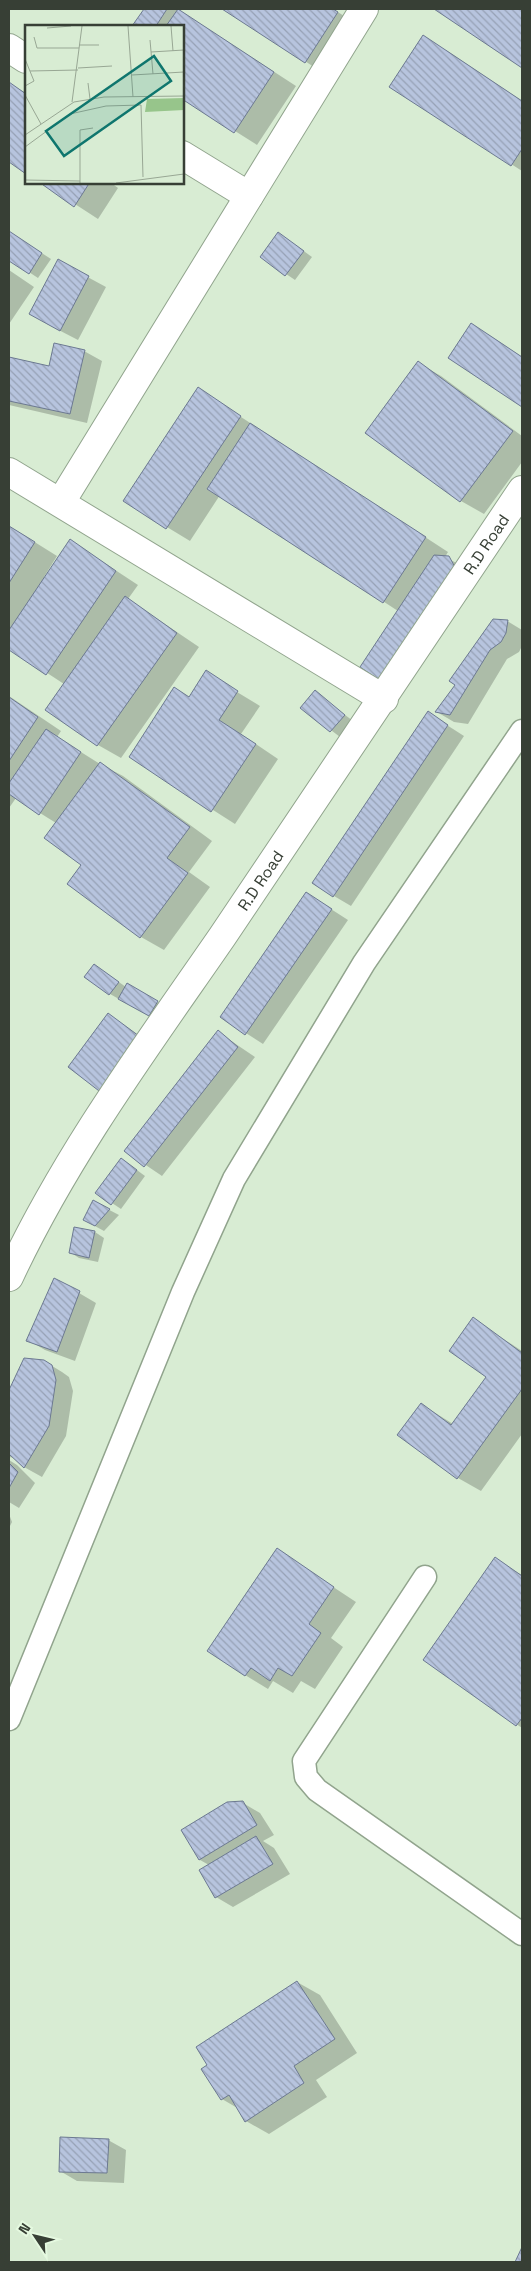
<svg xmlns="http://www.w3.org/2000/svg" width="531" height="2271" font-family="'Space Grotesk',sans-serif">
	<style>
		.shadow { fill: #0003 }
		.building { fill: url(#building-back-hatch); stroke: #6c7991 }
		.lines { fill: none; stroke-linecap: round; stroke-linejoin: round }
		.service-casing { stroke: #91a48d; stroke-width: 25 }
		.minor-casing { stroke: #91a48d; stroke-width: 30 }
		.service { stroke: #fff; stroke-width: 22 }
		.minor { stroke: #fff; stroke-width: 28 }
		.labels { text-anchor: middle; stroke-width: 4; stroke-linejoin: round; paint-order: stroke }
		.street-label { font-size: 16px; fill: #373f35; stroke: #e5f9e0 }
		.inset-road { fill: none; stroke: #98a794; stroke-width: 1 }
		.view { fill: #0f766e; fill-opacity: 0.15; stroke: #0f766e; stroke-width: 2.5 }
		.inset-edge { fill: none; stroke: #373f35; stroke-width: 2.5 }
	</style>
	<defs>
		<pattern id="building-back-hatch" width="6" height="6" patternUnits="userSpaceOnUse" patternTransform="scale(1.25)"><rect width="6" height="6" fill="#b7c4de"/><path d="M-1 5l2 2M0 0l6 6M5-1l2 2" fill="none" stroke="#96a1b5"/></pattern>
	</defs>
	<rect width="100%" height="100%" fill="#d8ecd3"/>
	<!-- shadow -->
	<path class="shadow" d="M145,9H177L296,86L257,145L235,131L182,26H134Z
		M224,9H333L360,26L328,76Z
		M436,9H522V67Z
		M446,50L522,101V171L391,86Z
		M9,83L26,93V172L9,160Z
		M41,182H110L118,188L98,219Z
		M9,232L51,259L38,278L9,259Z
		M287,239L312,257L295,280L261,257Z
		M58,261L106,287L78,340L47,324Z
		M9,270L34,287L9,324Z
		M488,334L522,357V406L449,357Z
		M84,351L102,361L87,423L9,405V359L50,368Z
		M418,363L441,376L522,436V462L484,514L461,501L367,433Z
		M198,389L448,552L445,557L466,568L398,611L220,495L190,541L124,501Z
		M9,526L57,556L44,577L46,578L71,541L138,585L128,599L199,647L121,758L98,745L47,709L64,684L9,648Z
		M507,621L522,630V646L519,652L507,659L468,724L454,722L437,712Z
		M227,686L260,706L241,734L278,759L235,824L130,757L190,698Z
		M315,692L353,721L340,737L302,708Z
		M9,696L61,731L57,737L100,764L123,776L212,841L189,872L210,887L164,950L141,937L68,883L82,865L56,823L16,798L9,808Z
		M428,713L464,736L351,906L334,896Z
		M306,893L348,920L263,1044L221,1017Z
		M103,971L126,987L128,985L166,1008L158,1021L110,994L86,976Z
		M108,1014L160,1050L121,1103Z
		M218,1032L255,1057L162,1176L125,1151Z
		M130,1165L145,1176L121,1209L97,1193Z
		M94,1202L119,1215L104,1231L93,1225Z
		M95,1232L104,1238L98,1262L79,1258L70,1252Z
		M79,1293L96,1303L75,1361L45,1350L28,1340Z
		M473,1319L522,1351V1434L481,1491L458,1478L399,1435L421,1404L453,1424L488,1377Z
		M25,1359L44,1361L62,1372L69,1377L73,1391L66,1436L42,1477L24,1467L15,1458L9,1457V1393Z
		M9,1460L17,1465L35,1483L19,1508L9,1502Z
		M9,1514L12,1522L9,1528Z
		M277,1550L356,1602L331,1638L343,1647L315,1689L301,1681L293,1693L273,1681L268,1689L245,1675Z
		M495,1559L522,1575V1728L425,1660Z
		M243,1803L260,1813L274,1835L263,1841L274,1848L290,1874L233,1907L216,1897L209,1865L200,1860L183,1831Z
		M297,1982L320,1995L357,2053L316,2080L327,2097L269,2134L246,2121L239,2109L222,2099L203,2070Z
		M108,2140L126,2150L124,2183L77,2181L60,2171Z"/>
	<!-- building -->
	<path class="building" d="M144,9H167L156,26H132Z
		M178,9L274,72L234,133L182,99V26H166Z
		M222,9H333L338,12L305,63Z
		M434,9H522V68Z
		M423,35L522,101V149L511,166L389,87Z
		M9,82L26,94V174L9,162Z
		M39,182H90L74,207Z
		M9,231L42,253L29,274L9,261Z
		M278,232L304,251L285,276L260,257Z
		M58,259L89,276L60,331L29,314Z
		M471,323L522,357V407L448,358Z
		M54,343L85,350L70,414L9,401V357L49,366Z
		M418,361L513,431L460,502L365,433Z
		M198,387L241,416L166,529L123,501Z
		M250,423L426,537L383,603L207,489Z
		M9,526L35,542L9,583Z
		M70,539L116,571L46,675L9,650V630Z
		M434,555L449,556L458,573L385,684L360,667Z
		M125,596L177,633L97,746L45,710Z
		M493,619L508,620L506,633L501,642L490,650L450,715L435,712L455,685L449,681Z
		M206,670L238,691L219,720L256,744L211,812L129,757L174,687L189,697Z
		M315,690L345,715L330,732L300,708Z
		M9,697L38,717L9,761Z
		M428,711L448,725L333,897L312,883Z
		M46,729L81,752L39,815L9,794V783Z
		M100,762L190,827L167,858L188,873L140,938L67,884L81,865L44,838Z
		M306,892L332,909L245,1035L220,1017Z
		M94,964L119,982L109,995L84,977Z
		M127,983L158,1001L149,1016L118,999Z
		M108,1013L143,1039L103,1094L68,1067Z
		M218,1030L238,1047L144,1167L124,1151Z
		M121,1158L137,1170L111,1205L95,1193Z
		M93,1200L110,1209L95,1226L83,1220Z
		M74,1227L95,1231L89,1258L69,1253Z
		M54,1278L80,1291L57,1352L26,1341Z
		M473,1317L522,1353V1389L457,1479L397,1435L421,1403L451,1425L486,1377L449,1351Z
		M24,1358L44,1360L52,1365L56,1380L49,1426L24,1468L9,1454V1390Z
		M9,1463L18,1472L9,1488Z
		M277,1548L334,1587L309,1624L321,1633L292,1676L278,1668L270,1681L251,1668L245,1676L207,1651Z
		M495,1557L522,1576V1718L516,1726L423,1660Z
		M243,1801L257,1825L199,1860L181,1830L227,1802Z
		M256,1836L273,1864L215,1898L199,1870Z
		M297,1981L335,2039L294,2066L304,2083L245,2122L229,2095L221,2100L201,2069L207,2065L196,2047Z
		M60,2137L109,2139L107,2173L59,2172Z
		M522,2247V2262H515Z"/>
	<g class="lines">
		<!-- service casing -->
		<g class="service-casing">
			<path id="service" d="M425,1577L304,1761L306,1777L317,1790L522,1934
				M9,1719L183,1292L234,1179L364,963L522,731"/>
		</g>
		<!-- minor casing -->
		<g class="minor-casing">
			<g id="minor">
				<path d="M9,48L26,59"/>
				<path d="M182,155L249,196"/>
				<path d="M9,472L384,699"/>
				<path d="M61,502L364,9"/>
				<path id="s1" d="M9,1277C66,1155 146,1047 222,937C323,788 423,639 522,490"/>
			</g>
		</g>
		<!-- service -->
		<use href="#service" class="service"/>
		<!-- minor -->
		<use href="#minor" class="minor"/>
	</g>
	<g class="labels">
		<!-- street labels -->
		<g class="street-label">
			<text dy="6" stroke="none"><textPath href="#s1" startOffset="875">R.D Road</textPath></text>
			<text dy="6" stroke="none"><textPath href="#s1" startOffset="470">R.D Road</textPath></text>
		</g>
	</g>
	<!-- overview -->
	<g transform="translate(25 25)">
		<rect width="159" height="159" fill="#d8ecd3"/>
		<path d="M159,73V85L120,87L122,74Z" fill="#97c58b"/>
		<path class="inset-road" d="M103,1L108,72M146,1L148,26M22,3L46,1M9,12L12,23H54M125,15L128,49M54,20H74M126,27L159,25M0,34L9,56L0,61M53,43L87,41M5,46L53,45M107,50L159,47M63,58L65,74M0,70L16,99M47,77L57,1M0,110L49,77L79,72L159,71M0,122L45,89L81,81L116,80L118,152M0,155L55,156M55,158V105L68,103M91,158L159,149"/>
		<path class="view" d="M129,31L146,56L39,131L21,106Z"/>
		<rect width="159" height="159" class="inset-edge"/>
	</g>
	<!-- border -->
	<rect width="531" height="2271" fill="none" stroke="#373f35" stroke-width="20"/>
	<!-- north arrow -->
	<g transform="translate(35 2236) rotate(305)" stroke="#e5f9e0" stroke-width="4" paint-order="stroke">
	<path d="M0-4L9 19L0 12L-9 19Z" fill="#373f35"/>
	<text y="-8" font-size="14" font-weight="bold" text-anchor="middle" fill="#373f35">N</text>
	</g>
</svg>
